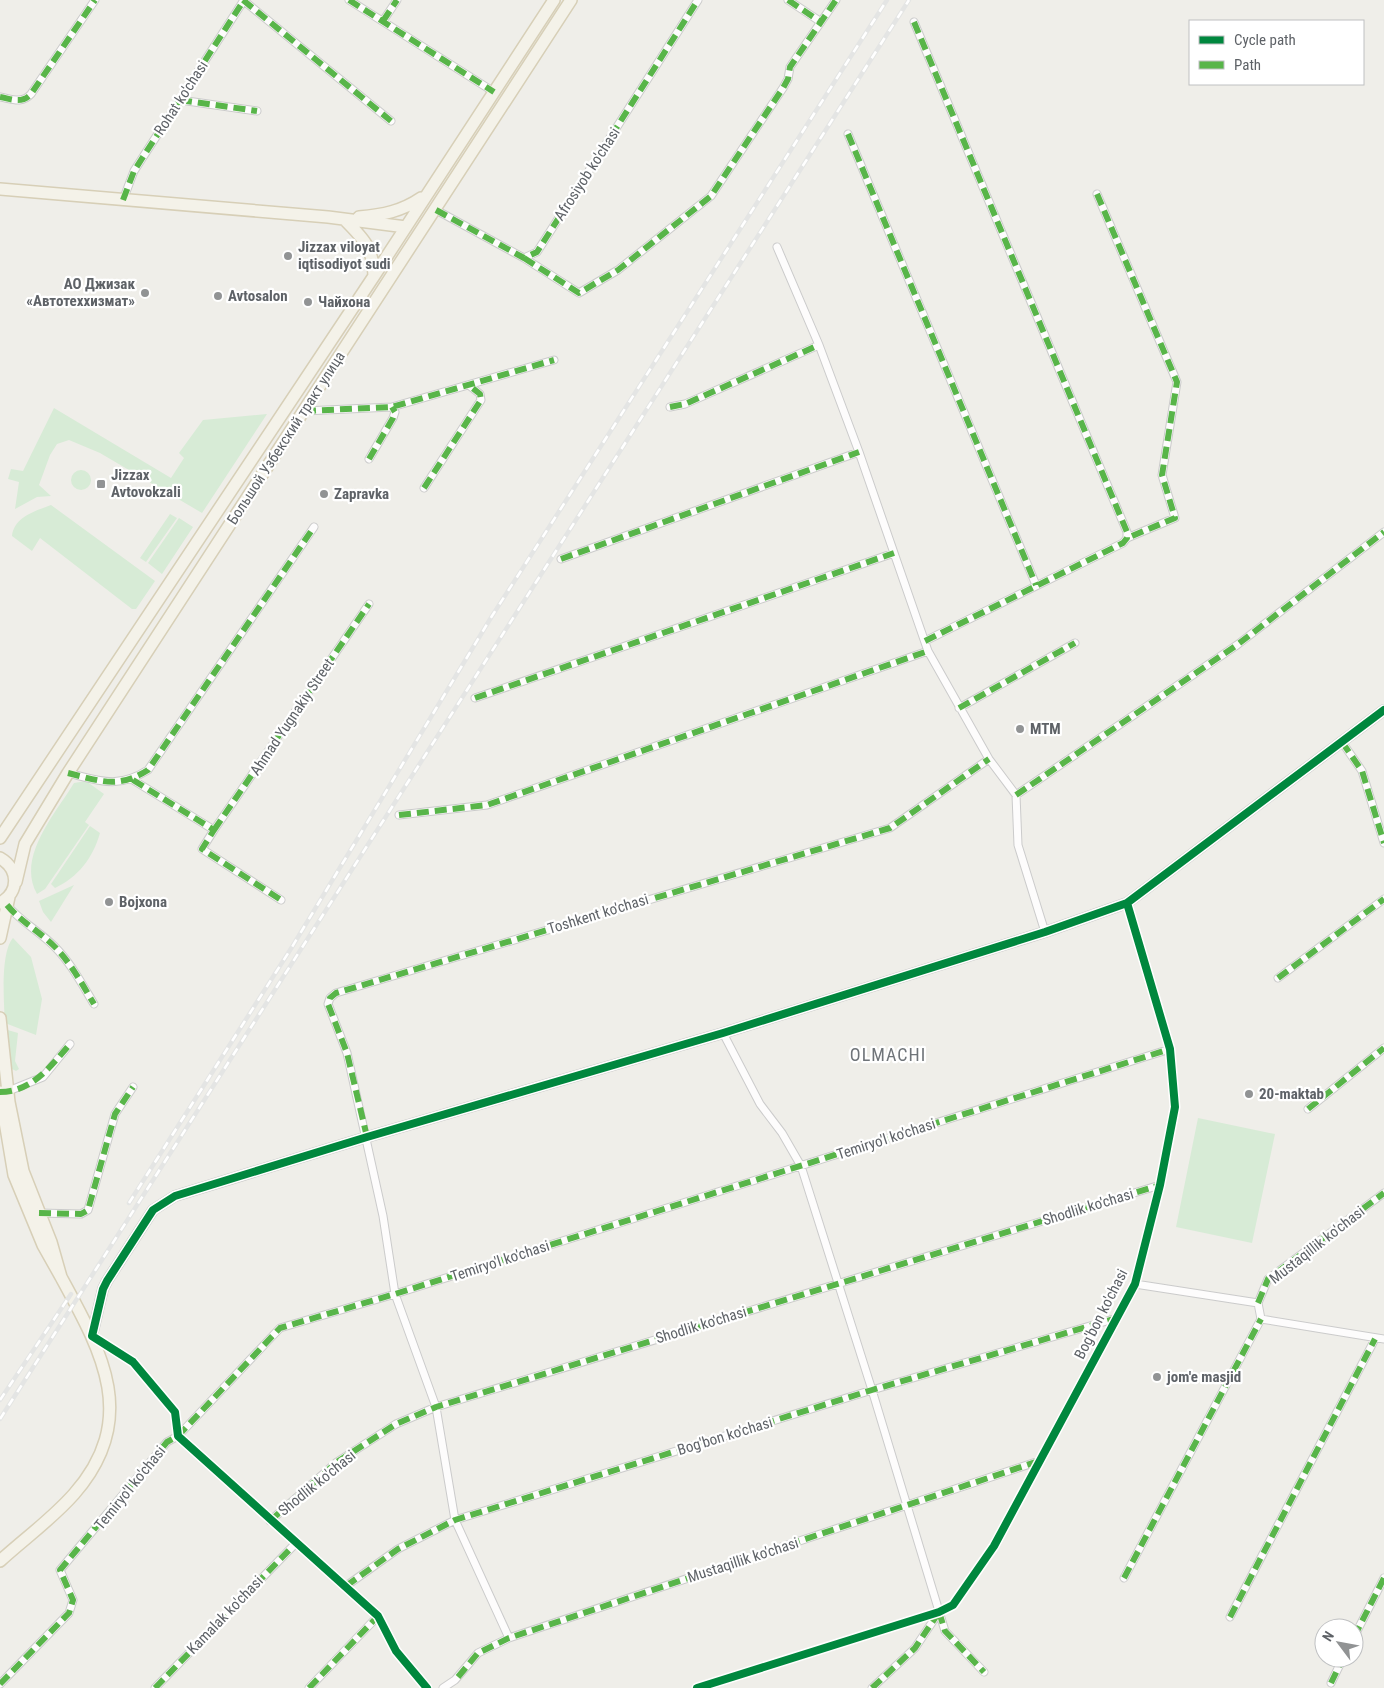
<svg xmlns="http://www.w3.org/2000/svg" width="1384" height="1688" font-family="'Roboto Condensed',sans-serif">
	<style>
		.green { fill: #d7ebd6 }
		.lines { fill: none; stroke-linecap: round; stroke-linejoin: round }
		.street-casing { stroke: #cbcbcb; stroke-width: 9 }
		.secondary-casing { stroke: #cbcbc9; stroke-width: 12 }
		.primary-casing { stroke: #d7cfb7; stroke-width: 14 }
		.street { stroke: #fdfcfc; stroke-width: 7 }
		.secondary { stroke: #fdfcfc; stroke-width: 10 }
		.primary { stroke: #f4f2e9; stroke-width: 11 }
		.rail-casing { stroke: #e4e5e4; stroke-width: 4.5 }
		.rail { stroke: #fff; stroke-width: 2.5; stroke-dasharray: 8; stroke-linecap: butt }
		.quiet { stroke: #58b549; stroke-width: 6; stroke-dasharray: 12 6; stroke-linecap: butt }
		.cycleway-casing { stroke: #fff; stroke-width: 11 }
		.cycleway { stroke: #00873e; stroke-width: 8 }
		.poi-dot { fill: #919394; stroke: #fff; stroke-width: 2 }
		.labels { text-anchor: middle; stroke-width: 4.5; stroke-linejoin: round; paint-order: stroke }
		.street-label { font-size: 15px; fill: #5e6267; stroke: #fff }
		.poi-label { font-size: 15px; font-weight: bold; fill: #5e6267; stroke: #fff; text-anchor: start }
		.quarter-label { font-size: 18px; letter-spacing: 1px; fill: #6f7479; stroke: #fff }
	</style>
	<rect width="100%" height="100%" fill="#efeee9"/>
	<!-- green -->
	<path class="green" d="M54,408L171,478L184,458L179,453L203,420L267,414L202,513L100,453L69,440L57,444L50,455L39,485L51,496L37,497L15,509L19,482L8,479L11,469L23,471Z
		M71 480a10 10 0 1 1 20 0a10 10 0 1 1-20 0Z
		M51,505L155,581L136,609H132L40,538L32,551L12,536C14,517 35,511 51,505Z
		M170,514L177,518L146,562L140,558Z
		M179,518L193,527L162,574L148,563Z
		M86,781L104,794L85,822L89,825L45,889L37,894C16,857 56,813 74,783Z
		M90,826L100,833C93,858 78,877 55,888L51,884Z
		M74,885L51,922L43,912L39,901Z
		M13,938L31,957L42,999L36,1035L5,1023C4,1003 0,953 13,938Z
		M4,1029L18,1033L15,1061L19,1069L16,1071L10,1068Z
		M1198,1118L1275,1134L1252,1243L1176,1227Z"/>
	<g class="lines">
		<!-- street casing -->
		<g class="street-casing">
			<path id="street" d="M243,0L391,121
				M349,0L494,92
				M788,0L821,22
				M383,21L397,0
				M914,22L1127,532V538L1123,543L925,641
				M0,97C12,99 22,104 31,94L95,0
				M180,100L257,111
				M848,134L1036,585
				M1097,194L1177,382L1162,475L1175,518L1127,538
				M123,200L134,171L244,0
				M436,210L524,258L537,252L698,0
				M777,247L819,345L859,452L928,651L989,759L1016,795L1018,845L1045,932
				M524,258L579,293L618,270L711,196L783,88L788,79L790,67L836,0
				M670,407L685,404L819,345
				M304,411L392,407L554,360
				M369,459L393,418L395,412L392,407
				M424,488L481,400L480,394L470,386
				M561,559L859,452
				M475,698L894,553
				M959,708L1075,643
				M1342,742L1362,771L1384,843
				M68,773C100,781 118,789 148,770L314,527
				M133,780L214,830L202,849L281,900
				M1016,795L1237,645L1384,532
				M399,815L487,805L928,651
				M214,830L369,604
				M7,905C21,922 39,931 54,946C71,963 82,984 94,1004
				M1278,978L1384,899
				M723,1033L760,1104L782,1133L801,1166L872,1390L945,1631L984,1672
				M6,1092L43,1077L70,1044
				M1308,1109L1384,1048
				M39,1213L81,1214L88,1210L115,1114L133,1087
				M1135,1284L1258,1303L1261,1319L1384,1339
				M1258,1303L1268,1279L1384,1193
				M92,1336L133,1362L175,1412L178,1436L378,1616L396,1651L427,1688
				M270,1521L337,1462L396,1424L436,1407L1160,1185
				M1124,1578L1261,1319
				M346,1586L398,1549L455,1520L872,1390L1117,1318
				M1230,1617L1375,1339
				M1354,1637L1384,1578
				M509,1638L455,1520L436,1407L395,1294L383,1216L347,1053L328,1004L330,998L336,993L890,828L989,759
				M1331,1683L1343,1658
				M0,1684L69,1613L73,1600L60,1570L167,1442L178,1436L280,1328L395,1294L1170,1049
				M155,1688L296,1543
				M309,1688L378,1616
				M443,1688L455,1680L478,1653L509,1638L1039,1461
				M697,1688L939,1612L953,1605L994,1546L1135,1284L1160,1185L1175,1107L1170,1049L1127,903
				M872,1688L915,1648L939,1612"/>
		</g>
		<!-- secondary casing -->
		<g class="secondary-casing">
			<path id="secondary" d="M92,1336L103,1289L107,1281L153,1210L175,1196L367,1137L723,1033L1045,932L1127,903L1384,710"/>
		</g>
		<!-- primary casing -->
		<g class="primary-casing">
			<path id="primary" d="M0,189L328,217L406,227
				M359,217C383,215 402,211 421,198
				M345,220C364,239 373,248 374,276
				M0,838L374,276L554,0
				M0,858C19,869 20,892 0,903
				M16,882L25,844L68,773L571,0
				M0,938L9,897
				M0,1018L9,1102L23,1171L51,1242L61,1277L43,1245L14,1175L0,1092
				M0,1561C24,1539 52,1519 74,1494C140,1419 102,1352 61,1277"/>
		</g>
		<!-- street -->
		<use href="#street" class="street"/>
		<!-- secondary -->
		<use href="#secondary" class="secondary"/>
		<!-- primary -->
		<use href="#primary" class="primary"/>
		<!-- rail casing -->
		<g class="rail-casing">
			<path id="rail" d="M129,1203L292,947L492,616L887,0
				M0,1400L71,1294
				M0,1419L909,0"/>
		</g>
		<!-- rail -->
		<use href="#rail" class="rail"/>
		<!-- quiet -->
		<path class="quiet" d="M243,0L391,121
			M349,0L494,92
			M788,0L821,22
			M383,21L397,0
			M914,22L1127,532V538L1123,543L925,641
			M0,97C12,99 22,104 31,94L95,0
			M180,100L257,111
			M848,134L1036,585
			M1097,194L1177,382L1162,475L1175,518L1127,538
			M123,200L134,171L244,0
			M436,210L524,258L537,252L698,0
			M524,258L579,293L618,270L711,196L783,88L788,79L790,67L836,0
			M670,407L685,404L819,345
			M304,411L392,407L554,360
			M369,459L393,418L395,412L392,407
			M424,488L481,400L480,394L470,386
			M561,559L859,452
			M475,698L894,553
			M959,708L1075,643
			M1342,742L1362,771L1384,843
			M68,773C100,781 118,789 148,770L314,527
			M133,780L214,830L202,849L281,900
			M1016,795L1237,645L1384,532
			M399,815L487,805L928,651
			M214,830L369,604
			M7,905C21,922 39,931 54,946C71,963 82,984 94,1004
			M1278,978L1384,899
			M0,1092C32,1092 51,1066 70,1044
			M1308,1109L1384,1048
			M367,1137L347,1053L328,1004L330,998L336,993L890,828L989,759
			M39,1213L81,1214L88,1210L115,1114L133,1087
			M1258,1303L1268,1279L1384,1193
			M270,1521L337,1462L396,1424L436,1407L1160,1185
			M1124,1578L1261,1319
			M346,1586L398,1549L455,1520L872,1390L1117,1318
			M939,1612L945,1631L984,1672
			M1230,1617L1375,1339
			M1354,1637L1384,1578
			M458,1677L478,1653L509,1638L1039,1461
			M1331,1683L1343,1658
			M0,1684L69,1613L73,1600L60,1570L167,1442L178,1436L280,1328L395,1294L1170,1049
			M155,1688L296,1543
			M309,1688L378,1616
			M872,1688L915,1648L939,1612"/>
		<!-- cycleway casing -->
		<g class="cycleway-casing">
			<path id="cycleway" d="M427,1688L396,1651L378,1616L178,1436L175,1412L133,1362L92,1336L103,1289L107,1281L153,1210L175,1196L367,1137L723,1033L1045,932L1127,903L1384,710
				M697,1688L939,1612L953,1605L994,1546L1135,1284L1160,1185L1175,1107L1170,1049L1127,903"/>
		</g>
		<!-- cycleway -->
		<use href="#cycleway" class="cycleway"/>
	</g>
	<!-- markers -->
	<g class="poi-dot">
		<circle cx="288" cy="256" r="5"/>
		<circle cx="145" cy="293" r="5"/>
		<circle cx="218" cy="296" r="5"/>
		<circle cx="308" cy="302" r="5"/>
		<rect x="96" y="479" width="10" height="10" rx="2.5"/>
		<circle cx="324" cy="494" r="5"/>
		<circle cx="1020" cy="729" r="5"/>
		<circle cx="109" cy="902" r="5"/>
		<circle cx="1249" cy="1094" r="5"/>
		<circle cx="1157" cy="1377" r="5"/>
	</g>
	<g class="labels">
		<!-- street labels -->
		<g class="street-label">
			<text transform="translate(181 98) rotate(-57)" y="5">Rohat ko'chasi</text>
			<text transform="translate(587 174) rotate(-57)" y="5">Afrosiyob ko'chasi</text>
			<text transform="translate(286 438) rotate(-57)" y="5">Большой Узбекский тракт улица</text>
			<text transform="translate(292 717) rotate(-56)" y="5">Ahmad Yugnakiy Street</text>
			<text transform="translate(598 914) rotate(-17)" y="5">Toshkent ko'chasi</text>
			<text transform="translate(886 1139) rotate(-18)" y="5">Temiryo'l ko'chasi</text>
			<text transform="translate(1088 1207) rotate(-17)" y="5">Shodlik ko'chasi</text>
			<text transform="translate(1317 1245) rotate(-38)" y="5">Mustaqillik ko'chasi</text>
			<text transform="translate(500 1261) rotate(-18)" y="5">Temiryo'l ko'chasi</text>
			<text transform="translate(1101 1314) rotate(-63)" y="5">Bog'bon ko'chasi</text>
			<text transform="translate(701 1325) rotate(-17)" y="5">Shodlik ko'chasi</text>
			<text transform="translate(725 1436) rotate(-17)" y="5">Bog'bon ko'chasi</text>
			<text transform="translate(317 1483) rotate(-39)" y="5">Shodlik ko'chasi</text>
			<text transform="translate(130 1488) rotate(-51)" y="5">Temiryo'l ko'chasi</text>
			<text transform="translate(743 1560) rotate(-18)" y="5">Mustaqillik ko'chasi</text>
			<text transform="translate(225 1615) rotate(-46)" y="5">Kamalak ko'chasi</text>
		</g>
		<!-- poi labels -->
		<g class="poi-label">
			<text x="298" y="252">Jizzax viloyat<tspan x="298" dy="17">iqtisodiyot sudi</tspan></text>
			<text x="135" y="289" text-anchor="end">АО Джизак<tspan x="135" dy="17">«Автотеххизмат»</tspan></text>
			<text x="228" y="301">Avtosalon</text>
			<text x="318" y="307">Чайхона</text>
			<text x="111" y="480">Jizzax<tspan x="111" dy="17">Avtovokzali</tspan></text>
			<text x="334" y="499">Zapravka</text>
			<text x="1030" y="734">MTM</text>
			<text x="119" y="907">Bojxona</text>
			<text x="1259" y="1099">20-maktab</text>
			<text x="1167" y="1382">jom'e masjid</text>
		</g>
		<!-- quarter labels -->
		<g class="quarter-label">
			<text x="888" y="1061">OLMACHI</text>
		</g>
	</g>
	<!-- legend -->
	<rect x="1189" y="20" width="175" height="65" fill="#ffffff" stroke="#bfc0c2"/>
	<rect x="1199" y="36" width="25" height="8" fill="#00873e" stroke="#bfc0c2"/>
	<text x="1234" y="45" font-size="15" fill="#5e6267">Cycle path</text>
	<rect x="1199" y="61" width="25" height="8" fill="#58b549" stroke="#bfc0c2"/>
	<text x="1234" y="70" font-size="15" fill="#5e6267">Path</text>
	<!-- north arrow -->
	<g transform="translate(1339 1643) rotate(302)"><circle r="24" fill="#ffffff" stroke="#bfc0c2"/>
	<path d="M0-4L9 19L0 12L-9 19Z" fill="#919394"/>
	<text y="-8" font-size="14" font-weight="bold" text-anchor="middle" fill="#5e6267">N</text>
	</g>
</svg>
